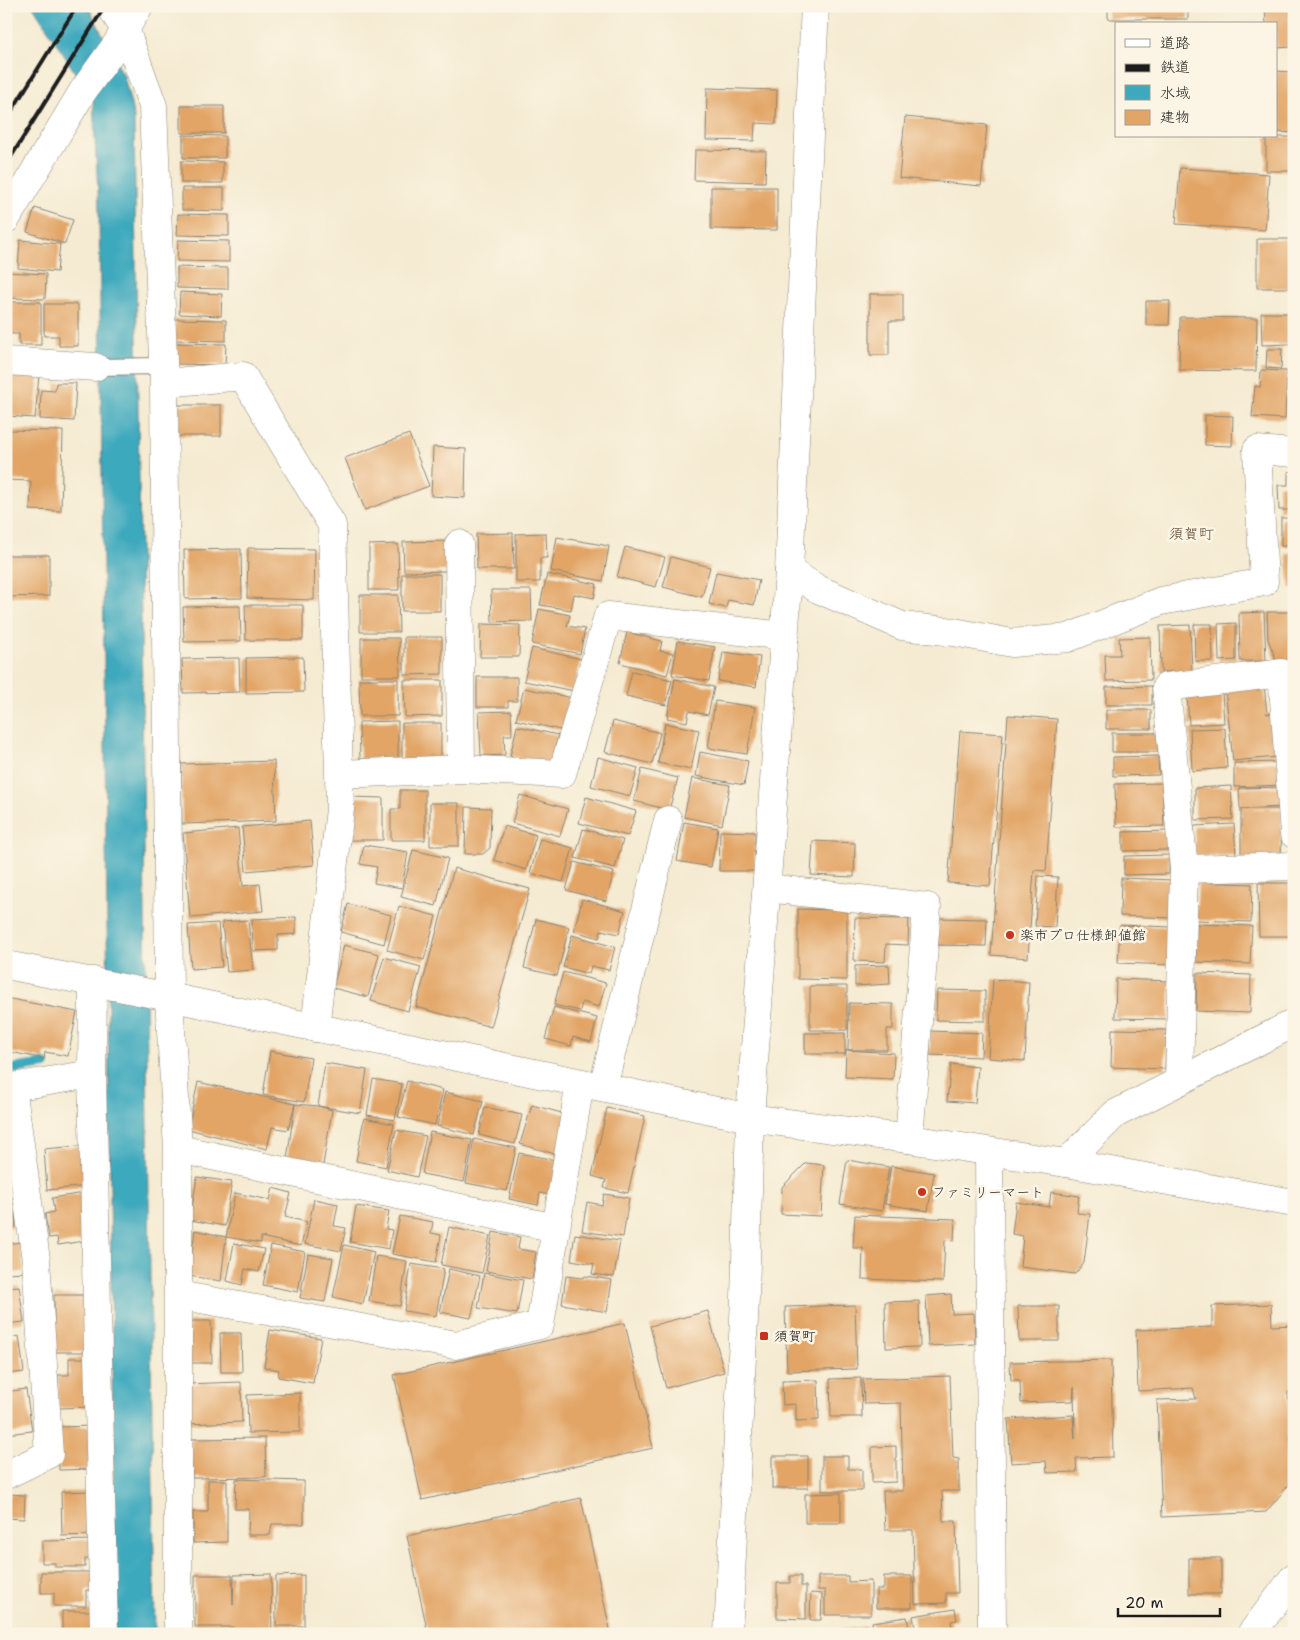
<svg xmlns="http://www.w3.org/2000/svg" width="1300" height="1640" font-family="'Shantell Sans','Klee One',sans-serif">
	<style>
		.water { fill: #3ea9bd; stroke: #2d626c }
		.lines { fill: none; stroke-linecap: round; stroke-linejoin: round }
		.stream { stroke: #3ea9bd; stroke-width: 10 }
		.building { fill: #e2a566 }
		.lane-casing { stroke: #888477; stroke-width: 18 }
		.street-casing { stroke: #888477; stroke-width: 29 }
		.secondary-casing { stroke: #888477; stroke-width: 29 }
		.primary-casing { stroke: #888477; stroke-width: 29 }
		.lane { stroke: #fff; stroke-width: 16 }
		.street { stroke: #fff; stroke-width: 28 }
		.secondary { stroke: #fff; stroke-width: 28 }
		.primary { stroke: #fff; stroke-width: 28 }
		.rail { stroke: #1c1c1c; stroke-width: 4 }
		.poi-dot { fill: #c8321e; stroke: #fcf5e5; stroke-width: 2 }
		.labels { text-anchor: middle; stroke-width: 5; stroke-linejoin: round; paint-order: stroke }
		.poi-label { font-size: 14px; fill: #1c1c1c; stroke: #fcf5e5; text-anchor: start }
		.neighbourhood-label { font-size: 15px; fill: #614c36; stroke: #fcf5e5 }
	</style>
	<rect width="100%" height="100%" fill="#fcf5e5"/>
	<filter id="ink" filterUnits="userSpaceOnUse"><feTurbulence type="fractalNoise" baseFrequency=".02" numOctaves="2"/><feDisplacementMap in="SourceGraphic" scale="10" xChannelSelector="R" yChannelSelector="G"/><feConvolveMatrix kernelMatrix="1 2 1 2 8 2 1 2 1" color-interpolation-filters="sRGB"/></filter>
	<filter id="wash" filterUnits="userSpaceOnUse"><feTurbulence type="fractalNoise" baseFrequency=".0096" numOctaves="4" result="noise"/><feDisplacementMap in="SourceGraphic" scale="20" xChannelSelector="R" yChannelSelector="G"/><feGaussianBlur stdDeviation="1.12" result="paint"/><feColorMatrix in="noise" values="0 0 0 0 0 0 0 0 0 0 0 0 0 0 0 0 0 1.4 0 .05"/><feComposite in="paint" operator="in"/></filter>
	<g filter="url(#wash)">
		<rect width="100%" height="100%" fill="#f5ebd2"/>
		<!-- water -->
		<path class="water" d="M33,6H88L124,76L134,117L155,1634H115L99,210L93,101Z"/>
		<g class="lines">
			<!-- stream -->
			<path class="stream" d="M6,1070L45,1064"/>
		</g>
		<g id="blocks">
			<!-- building -->
			<path class="building" d="M1108,6H1188V19H1108Z
				M1265,6H1290L1292,47L1276,48V24H1266Z
				M1276,71L1294,72V133L1276,132Z
				M707,88L777,90L776,124L755,123L754,141L706,140Z
				M181,106H224V133H181Z
				M905,117L987,125L981,186L899,178Z
				M183,135L225,136V158H183Z
				M1266,137H1294V171H1266Z
				M695,150L766,151L765,182L694,180Z
				M181,161L223,162V183H181Z
				M1180,168L1269,174L1265,230L1176,224Z
				M711,187H777V230L711,229Z
				M182,188H224V211L182,210Z
				M35,208L73,220L65,244L27,232Z
				M178,214L229,215V236L177,235Z
				M1257,239H1294V288H1257Z
				M20,240L60,244L57,272L18,268Z
				M178,240L229,241V262L177,261Z
				M177,267L228,268V289L177,288Z
				M6,272L46,274L45,299L6,298Z
				M180,292L222,294L221,316L179,314Z
				M870,294H903V321H889V355H870Z
				M1146,301H1170L1169,325H1146Z
				M6,302H41V345H19V334H6Z
				M44,304H78V346H59V336H44Z
				M1290,308H1294V363H1291L1290,344L1262,345L1261,313H1290Z
				M1180,317L1257,318L1256,371L1179,370Z
				M175,319L226,320V341L175,340Z
				M174,343L226,344L225,365L174,364Z
				M1267,349H1282L1281,369L1266,368Z
				M1261,370L1287,371L1285,419L1252,417L1255,386L1260,387Z
				M6,372L39,375L35,418L6,416Z
				M56,383H76L74,421L40,419L41,390L55,391Z
				M176,405H221V436H176Z
				M1205,415L1233,416L1232,446L1205,445Z
				M6,430L63,431L61,511L30,510L31,481L6,480Z
				M409,434L429,486L365,510L345,458Z
				M433,447L466,449L465,498L431,496Z
				M1294,471V510H1279L1278,485H1288V472Z
				M1281,518H1294V546H1281Z
				M513,533L514,569H477L476,534Z
				M546,533L547,558H540V582H516V534Z
				M557,537L609,546L603,581L551,571Z
				M446,541V571L404,572L403,542Z
				M398,544L399,590H369V545Z
				M625,547L665,557L656,587L617,577Z
				M248,548L315,549L314,600L247,598Z
				M241,549L242,598L185,599L184,550Z
				M1294,553V588H1290L1286,554Z
				M6,555H49V596L6,597Z
				M671,557L710,567L702,597L663,587Z
				M716,572L759,580L754,605L728,600L726,608L709,604Z
				M402,574H440V611H402Z
				M547,574L597,584L594,598L574,594L571,610L540,605Z
				M491,590H531L532,621L492,622Z
				M360,595H398L399,632H360Z
				M245,605H303V640H246Z
				M240,606L241,641L184,642L183,607Z
				M539,609L570,615L567,626L585,629L580,654L532,644Z
				M1264,612L1266,661H1240L1239,613Z
				M1267,612H1294V660H1276L1268,639Z
				M1236,623V660L1219,661L1218,624Z
				M481,624L520,625L519,657H480Z
				M1194,624H1212L1213,661H1195Z
				M1190,625L1192,671L1161,672L1160,626Z
				M627,632L662,641L660,651L673,653L667,675L620,663Z
				M404,637H442V674L404,675Z
				M1150,637L1151,680L1106,681L1105,655H1120L1119,638Z
				M361,638H399L400,676H361Z
				M678,641L715,647L709,681L672,675Z
				M532,648L581,659L574,691L524,681Z
				M723,652L760,657L756,687L718,681Z
				M303,657L304,692L246,693V658Z
				M239,658L240,692L183,693L182,659Z
				M632,671L672,680L666,705L626,696Z
				M477,677H517V701H508V707H477Z
				M359,679H398V716H360Z
				M675,679L714,687L708,715L689,711L687,722L667,718Z
				M404,680H442V716L405,717Z
				M1264,684L1267,714L1272,713L1277,757L1233,761L1225,688Z
				M1152,686V705H1106V687Z
				M524,688L573,698L565,731L516,720Z
				M1222,692L1224,723L1189,725L1187,695Z
				M715,701L755,707L747,754L708,748Z
				M1106,710H1151V729H1106Z
				M511,711L512,735H504L505,755L481,756L479,712Z
				M1008,715L1057,719L1046,871L1034,870L1028,958L991,955Z
				M398,721V759H360L359,722Z
				M613,721L660,733L652,764L605,752Z
				M402,723H441V760H402Z
				M665,723L699,730L691,770L658,763Z
				M517,726L558,735L551,765L510,756Z
				M1225,728L1227,768L1192,771L1190,729Z
				M960,731L1003,734L990,886L948,883Z
				M1112,733H1157L1158,752H1112Z
				M700,752L748,761L744,785L696,776Z
				M1158,756L1159,775L1113,776V757Z
				M598,757L638,768L630,796L591,786Z
				M274,761L276,821L182,824L181,764Z
				M1281,762L1282,785L1234,787V763Z
				M642,769L678,778L669,810L634,801Z
				M692,778L730,785L722,825L684,817Z
				M1162,783L1164,826L1116,827L1115,784Z
				M1231,786L1233,819L1195,820V788Z
				M1282,787V807L1240,809L1239,788Z
				M400,790H425V840H391V809H400Z
				M520,795L568,809L560,836L512,823Z
				M348,797L383,798V840H348Z
				M586,797L636,811L628,836L579,823Z
				M430,803H459V846H430Z
				M466,807L491,808L490,848L483,854H465Z
				M1241,809H1282L1281,860H1241Z
				M310,821L314,865L246,871L242,827Z
				M684,822L718,828L711,867L677,861Z
				M1234,824L1236,855L1195,857L1194,826Z
				M504,826L536,835L526,870L494,860Z
				M238,828L243,886L260,884L263,911L190,918L183,833Z
				M583,829L623,840L615,868L575,858Z
				M720,831L755,832V871H719Z
				M1169,831V850L1123,851V832Z
				M540,839L573,848L563,882L530,873Z
				M813,841L855,843L854,877L811,875Z
				M364,845L408,852L402,888L374,883L377,867L360,864Z
				M413,850L448,858L436,906L401,897Z
				M1169,855V874L1124,875V856Z
				M574,862L614,872L606,901L566,890Z
				M454,868L530,889L491,1027L416,1007Z
				M1038,876L1058,877L1055,927L1035,926Z
				M1121,878L1175,880L1174,918L1120,916Z
				M1198,882L1252,884L1251,922L1196,920Z
				M1258,883H1291L1294,936H1259Z
				M582,899L625,911L619,934L601,930L599,938L574,931Z
				M348,904L391,915L384,944L341,932Z
				M399,906L436,916L424,960L387,950Z
				M798,909L847,910V980L798,979Z
				M296,917V934L278,935V950L253,951L252,919Z
				M855,918L909,919L908,945L886,944L885,962L854,961Z
				M938,918L987,919L986,946L937,945Z
				M536,919L569,927L557,976L524,968Z
				M248,920L253,970L227,972L222,922Z
				M218,923L222,967L191,969L188,925Z
				M1197,924L1252,926L1250,964L1196,962Z
				M1120,925L1173,927L1172,965L1118,963Z
				M572,935L615,947L609,970L591,966L589,974L563,967Z
				M344,945L379,954L368,997L333,988Z
				M384,957L421,967L408,1011L371,1001Z
				M889,965L890,984L855,986V966Z
				M563,972L606,983L599,1007L582,1002L580,1011L554,1005Z
				M1197,973L1251,975L1250,1013L1196,1011Z
				M993,979L1029,982L1025,1061L988,1058Z
				M1116,979L1170,981L1169,1019L1115,1018Z
				M810,986H847V1030H810Z
				M937,990L985,991V1021L936,1020Z
				M6,998L77,1012L68,1056L45,1052L44,1059L6,1051Z
				M849,1003L893,1004V1029H887V1050H848Z
				M554,1007L597,1018L591,1042L573,1037L571,1046L545,1039Z
				M1112,1029L1166,1030L1165,1069L1111,1067Z
				M930,1031L982,1033L981,1057L930,1055Z
				M805,1033H845V1054H805Z
				M846,1050L894,1053L893,1079L845,1077Z
				M270,1051L311,1058L304,1102L263,1095Z
				M325,1063L367,1070L360,1113L318,1106L332,1110L323,1165L287,1159L295,1104L288,1130L272,1127L267,1149L188,1129L198,1082L295,1104L318,1106Z
				M951,1064L978,1067L975,1103L947,1101Z
				M373,1079L402,1084L395,1120L367,1115Z
				M407,1081L443,1090L435,1125L398,1117Z
				M445,1092L483,1101L474,1135L437,1126Z
				M532,1105L569,1115L554,1196L540,1193L538,1205L509,1199L519,1153L556,1160L555,1154L520,1144Z
				M485,1107L522,1115L515,1144L479,1135Z
				M607,1108L645,1116L628,1193L604,1188L606,1180L592,1176Z
				M364,1118L394,1124L386,1167L356,1161Z
				M396,1130L426,1136L417,1177L387,1170Z
				M430,1132L472,1140L464,1182L422,1174Z
				M474,1139L516,1148L507,1191L466,1183Z
				M89,1145V1186L47,1190L44,1149Z
				M847,1160L889,1167L882,1211L840,1204Z
				M806,1163L824,1165L821,1216L781,1214L782,1187Z
				M891,1166L934,1173L928,1211L885,1204Z
				M197,1177L232,1182L225,1226L190,1220Z
				M273,1188L291,1193L285,1217L307,1222L301,1246L261,1237V1243L226,1237L221,1281L189,1276L195,1230L226,1237L235,1193L270,1200Z
				M1051,1192L1079,1196L1077,1213L1090,1214L1084,1263L1075,1274L1020,1267L1023,1236L1012,1234L1016,1202L1049,1207Z
				M84,1193L91,1240L58,1245L57,1237L49,1238L45,1214L54,1212L52,1198Z
				M604,1194L629,1198L623,1237L582,1231L587,1202L602,1205Z
				M13,1198L16,1227L6,1228V1199Z
				M314,1199L338,1204L334,1226L346,1228L341,1251L305,1244Z
				M356,1206L389,1211L386,1229L392,1230L389,1249L350,1242Z
				M855,1215L955,1219L954,1241L945,1240L943,1282L862,1279L863,1248H853Z
				M400,1216L433,1222L431,1233L441,1235L436,1262L392,1254Z
				M449,1227L490,1236L482,1273L441,1265Z
				M493,1232L520,1237L518,1249L536,1252L532,1279L486,1271Z
				M575,1234L620,1241L614,1277L592,1274L594,1264L571,1260Z
				M21,1242L24,1272L6,1273V1244Z
				M234,1243L264,1249L259,1272L245,1269L242,1285L227,1281Z
				M271,1245L305,1252L298,1292L263,1285Z
				M344,1245L374,1252L363,1304L333,1297Z
				M308,1254L333,1258L325,1302L300,1298Z
				M376,1256L407,1261L400,1306L369,1301Z
				M411,1264L444,1269L436,1316L404,1311Z
				M449,1269L480,1276L471,1318L440,1312Z
				M484,1273L523,1280L517,1314L478,1308Z
				M566,1276L582,1278L586,1276L612,1280L607,1312L562,1304Z
				M19,1286L24,1322L6,1324V1287Z
				M951,1294L952,1314L974,1313L975,1344L928,1346L926,1296Z
				M54,1295H91L93,1352H54Z
				M919,1301L920,1347L886,1348L885,1302Z
				M1271,1304L1272,1326L1294,1325V1391L1288,1392L1292,1481L1266,1512L1162,1517L1157,1400L1196,1399L1193,1388L1138,1391L1136,1330L1212,1327V1306Z
				M855,1305L857,1369L787,1371L785,1307Z
				M1018,1306H1059V1341H1019Z
				M708,1311L724,1372L666,1388L650,1326Z
				M189,1321H211L212,1363H189Z
				M625,1323L653,1448L422,1500L394,1375Z
				M270,1330L321,1338L313,1383L278,1377L279,1370L264,1367Z
				M220,1333H241L242,1372H221Z
				M19,1336L24,1372L6,1374V1338Z
				M69,1358H92V1407L58,1408V1375H69Z
				M1111,1360L1113,1457L1076,1458L1077,1472L1047,1473L1046,1461L1011,1463L1008,1419L1073,1415L1075,1439L1074,1387L1073,1401L1021,1403L1020,1380H1011L1010,1362Z
				M950,1376L953,1458L959,1459V1491H942L943,1521H956L958,1593H946V1603L915,1604L913,1530H885L883,1491H903L901,1403L864,1404L863,1379Z
				M861,1378L862,1417H831L830,1379Z
				M818,1380L819,1420L796,1421V1404L783,1405L782,1381Z
				M241,1382L242,1422L185,1424L184,1384Z
				M26,1389L32,1431L6,1434V1392Z
				M300,1393V1432L248,1433L247,1395Z
				M93,1426L94,1469L59,1470L58,1427Z
				M265,1438L266,1477L192,1478L191,1439Z
				M896,1446V1482L872,1483V1447Z
				M772,1456H808V1488H772Z
				M822,1456H848V1469H862V1491H822Z
				M236,1479L304,1481V1524H272L270,1535H248L249,1509H235Z
				M208,1480H227V1542L193,1543V1512H208Z
				M92,1491L93,1535L62,1536L61,1492Z
				M841,1493V1523H805V1494Z
				M6,1494L25,1495L24,1519L6,1518Z
				M581,1498L611,1634H428L407,1536Z
				M95,1540V1559H85V1567H55V1563H42V1541Z
				M1189,1558H1221V1594H1189Z
				M41,1572H97V1590H86V1606H54V1593H41Z
				M271,1574L272,1634H234L233,1627H195V1575H232L233,1605L234,1575Z
				M304,1575V1626H276V1576Z
				M790,1576H801V1586H806V1619L777,1618V1583H790Z
				M818,1576H848V1582L871,1581V1615H825V1590H818Z
				M884,1576H912V1608H876V1589H884Z
				M811,1593L822,1594L821,1620H810Z
				M955,1609L957,1620L951,1621L953,1634H916L913,1616Z
				M62,1611H95V1634H62Z
				M907,1617L910,1634H873L872,1622Z
				M867,1626L868,1634H822V1632Z"/>
		</g>
	</g>
	<g filter="url(#ink)">
		<use href="#blocks" fill-opacity="0" stroke="#888477" stroke-width="1"/>
		<g class="lines">
			<!-- lane casing -->
			<g class="lane-casing">
				<path id="lane" d="M95,367L163,366"/>
			</g>
			<!-- street casing -->
			<g class="street-casing">
				<path id="street" d="M110,6L125,29L153,106L164,383L169,997L178,1149V1634
					M6,219L83,91L116,45L139,6
					M6,361L95,367
					M164,383L243,376L332,525L340,809L315,1028
					M459,544L461,769
					M789,571L818,589L902,626L954,632L1012,643L1068,638L1161,601L1264,582L1257,450L1294,453
					M339,774L461,769L562,774L608,616L785,636
					M1184,869L1294,866
					M768,888L927,907L909,1139
					M93,981L92,1074L104,1634
					M1179,1081L1184,869L1166,687L1282,673L1294,834
					M603,1087L668,820
					M6,1088L92,1074
					M178,1149L556,1228
					M989,1153L992,1634
					M1066,1163L1115,1114L1294,1023
					M178,1295L456,1345L540,1325L580,1083
					M6,1475L49,1454L36,1260L12,1087"/>
			</g>
			<!-- secondary casing -->
			<g class="secondary-casing">
				<path id="secondary" d="M6,965L169,997L750,1118L909,1139L1066,1163L1294,1203
					M728,1634L745,1298L750,1118L789,571L815,6"/>
			</g>
			<!-- primary casing -->
			<g class="primary-casing">
				<path id="primary" d="M1251,1634L1294,1577"/>
			</g>
			<!-- lane -->
			<use href="#lane" class="lane"/>
			<!-- street -->
			<use href="#street" class="street"/>
			<!-- secondary -->
			<use href="#secondary" class="secondary"/>
			<!-- primary -->
			<use href="#primary" class="primary"/>
			<!-- rail -->
			<path class="rail" d="M6,120L77,6
				M6,165L105,6"/>
		</g>
	</g>
	<!-- markers -->
	<g class="poi-dot">
		<circle cx="1010" cy="935" r="5"/>
		<circle cx="922" cy="1192" r="5"/>
		<rect x="759" y="1331" width="10" height="10" rx="2.5"/>
	</g>
	<g class="labels">
		<!-- poi labels -->
		<g class="poi-label">
			<text x="1020" y="940">楽市プロ仕様卸値館</text>
			<text x="932" y="1197">ファミリーマート</text>
			<text x="774" y="1341">須賀町</text>
		</g>
		<!-- neighbourhood labels -->
		<g class="neighbourhood-label">
			<text x="1191" y="539">須賀町</text>
		</g>
	</g>
	<!-- margin -->
	<rect width="1300" height="1640" fill="none" stroke="#fcf5e5" stroke-width="25"/>
	<!-- legend -->
	<rect x="1115" y="22" width="162" height="115" fill="#fcf5e5" stroke="#a29e95"/>
	<rect x="1125" y="39" width="25" height="8" fill="#ffffff" stroke="#a29e95"/>
	<text x="1160" y="48" font-size="15" fill="#1c1c1c">道路</text>
	<rect x="1125" y="64" width="25" height="8" fill="#1c1c1c" stroke="#a29e95"/>
	<text x="1160" y="72" font-size="15" fill="#1c1c1c">鉄道</text>
	<rect x="1125" y="85" width="25" height="15" fill="#3ea9bd" stroke="#a29e95"/>
	<text x="1160" y="98" font-size="15" fill="#1c1c1c">水域</text>
	<rect x="1125" y="110" width="25" height="15" fill="#e2a566" stroke="#a29e95"/>
	<text x="1160" y="122" font-size="15" fill="#1c1c1c">建物</text>
	<!-- scale -->
	<path d="M1118 1608v8h102v-8" fill="none" stroke="#1c1c1c" stroke-width="2.5"/>
	<text x="1125" y="1608" font-size="15" fill="#1c1c1c" stroke="#fcf5e5" stroke-width="4" paint-order="stroke">20 m</text>
</svg>
